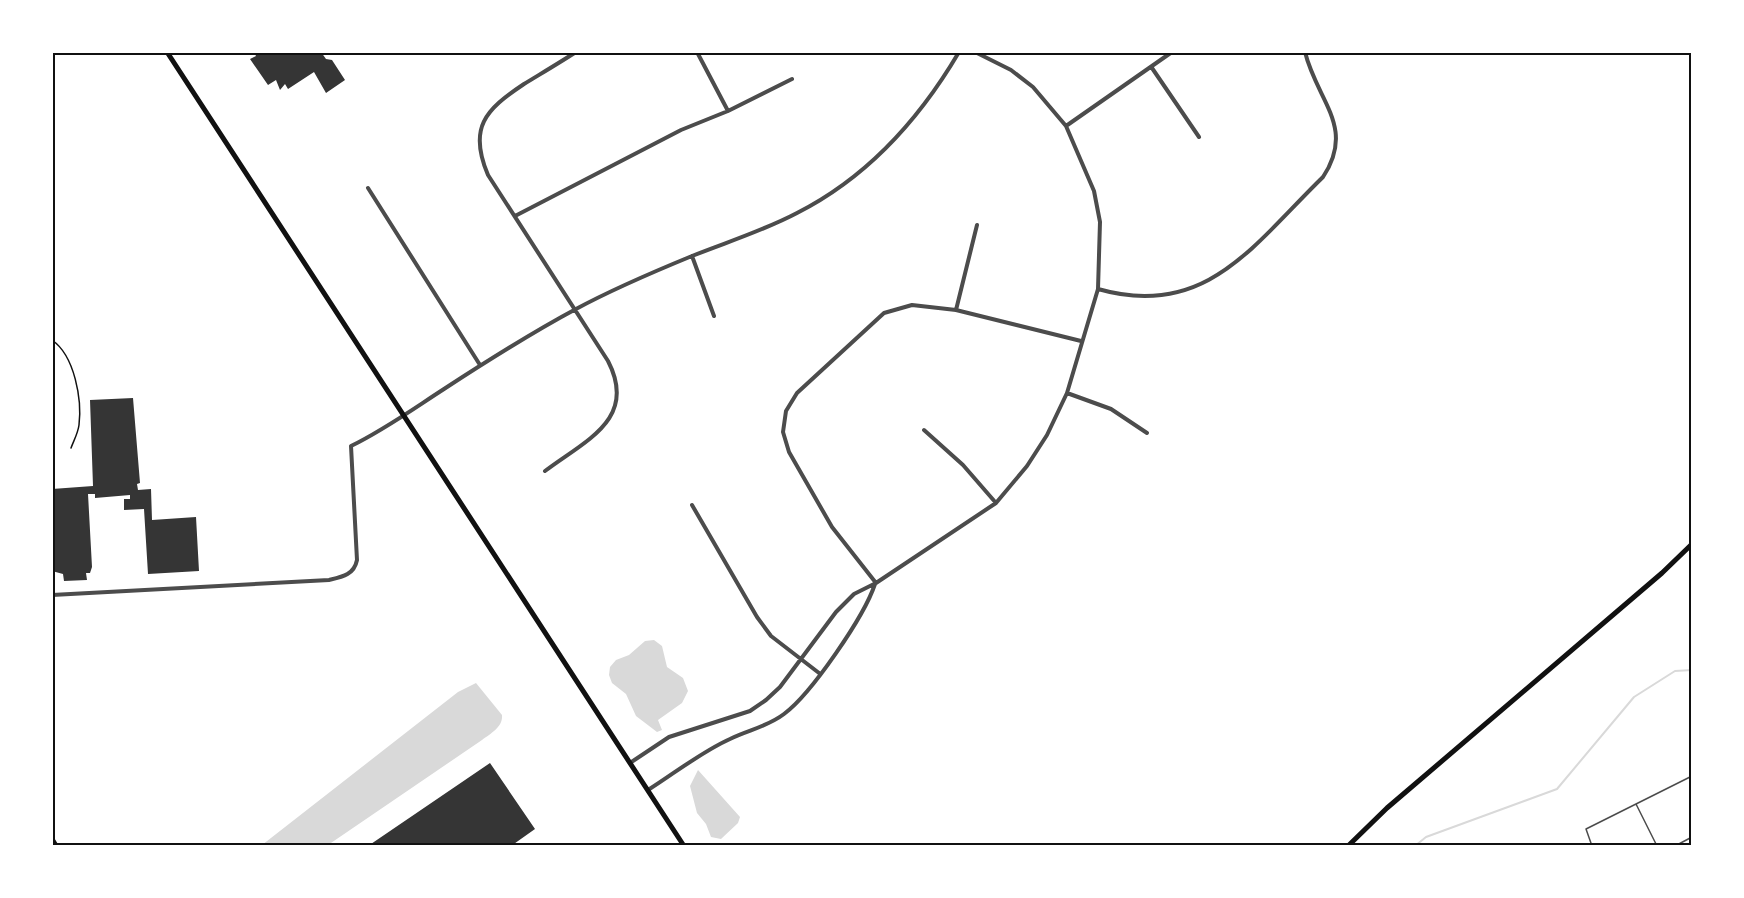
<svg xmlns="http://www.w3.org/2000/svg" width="1744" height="898" font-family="'Nunito Sans',sans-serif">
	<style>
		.water { fill: #d9d9d9 }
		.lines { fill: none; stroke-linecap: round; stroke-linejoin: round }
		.stream { stroke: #d9d9d9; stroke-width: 2 }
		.building { fill: #353535 }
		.path { stroke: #111; stroke-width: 1.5 }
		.service { stroke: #4c4c4c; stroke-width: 1.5 }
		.minor { stroke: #4c4c4c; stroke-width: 4 }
		.secondary { stroke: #111; stroke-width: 5 }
		.motorway { stroke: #111; stroke-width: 7 }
		.neatline { fill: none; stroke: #111; stroke-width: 2 }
	</style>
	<rect width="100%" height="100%" fill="#fff"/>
	<!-- water -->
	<path class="water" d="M654,640L662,646L667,667L683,678L688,691L682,703L658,720L662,730L657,732L636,716L626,694L612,683L609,675L610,667L616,660L629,655L645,641Z
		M476,683L502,715C503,727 491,733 482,740L328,845H262L458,692Z
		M698,770L740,817L738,823L721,839L711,837L706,824L697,813L690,786Z"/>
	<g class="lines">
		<!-- stream -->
		<path class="stream" d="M1415,846L1426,837L1557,789L1634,697L1675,671L1692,670"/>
	</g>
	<!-- building -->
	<path class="building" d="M254,52H321L326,59L332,60L345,80L326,93L314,72L288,89L285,84L280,90L276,80L268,85L250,59L256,56Z
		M133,398L140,483L137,484L138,490L151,489L152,520L196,517L199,571L148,574L144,509L124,510V499H130V495L95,498V494H88L92,567L90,573H86L87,580L64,581L63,574L52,571V489L93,486L90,400Z
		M490,763L535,829L511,846H368Z"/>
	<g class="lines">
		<!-- path -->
		<path class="path" d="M52,340C75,356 82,400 79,425C78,433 74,440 71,448"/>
		<!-- service -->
		<path class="service" d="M1636,804L1657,846
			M1592,846L1586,829L1692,776
			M1675,846L1692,837"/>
		<!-- minor -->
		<path class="minor" d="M697,52L728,111
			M1152,68L1199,137
			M1066,126L1172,52
			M368,188L480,365
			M515,216L681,130L728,111L792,79
			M692,256L714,316
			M1098,289C1206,320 1254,244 1323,177C1356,127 1317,101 1305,52
			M956,310L977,225
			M1067,393L1111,409L1147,433
			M924,430L963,465L996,503
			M545,471C586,440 638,419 608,361L488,175C468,128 485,110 524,84C542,73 559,63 576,52
			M692,505L757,617L771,636L819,673
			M876,583L832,527L789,452L783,432L786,411L797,393L884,313L912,305L956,310L1081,341
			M52,595L329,580C342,577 354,575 357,560L351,446C384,430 413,409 444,389C487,361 531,333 576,309C613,289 653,272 692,256C727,242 763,231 797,213C868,177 919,120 959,52
			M630,763L669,737L750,711L766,700L780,687L836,612L854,594L876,583L996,503L1027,466L1047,435L1067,393L1098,289L1100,222L1094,191L1066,126L1033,87L1011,70L975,52
			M648,790C675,773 701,752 730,739C748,730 767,727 784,714C811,694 864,617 875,584"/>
		<!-- secondary -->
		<path class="secondary" d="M167,52L684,846
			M1348,846L1387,808L1662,573L1692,544"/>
		<!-- motorway -->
		<path class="motorway" d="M52,841L55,846"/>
	</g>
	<!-- border -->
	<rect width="1744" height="898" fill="none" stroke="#ffffff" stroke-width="108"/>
	<rect x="54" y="54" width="1636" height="790" class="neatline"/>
</svg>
